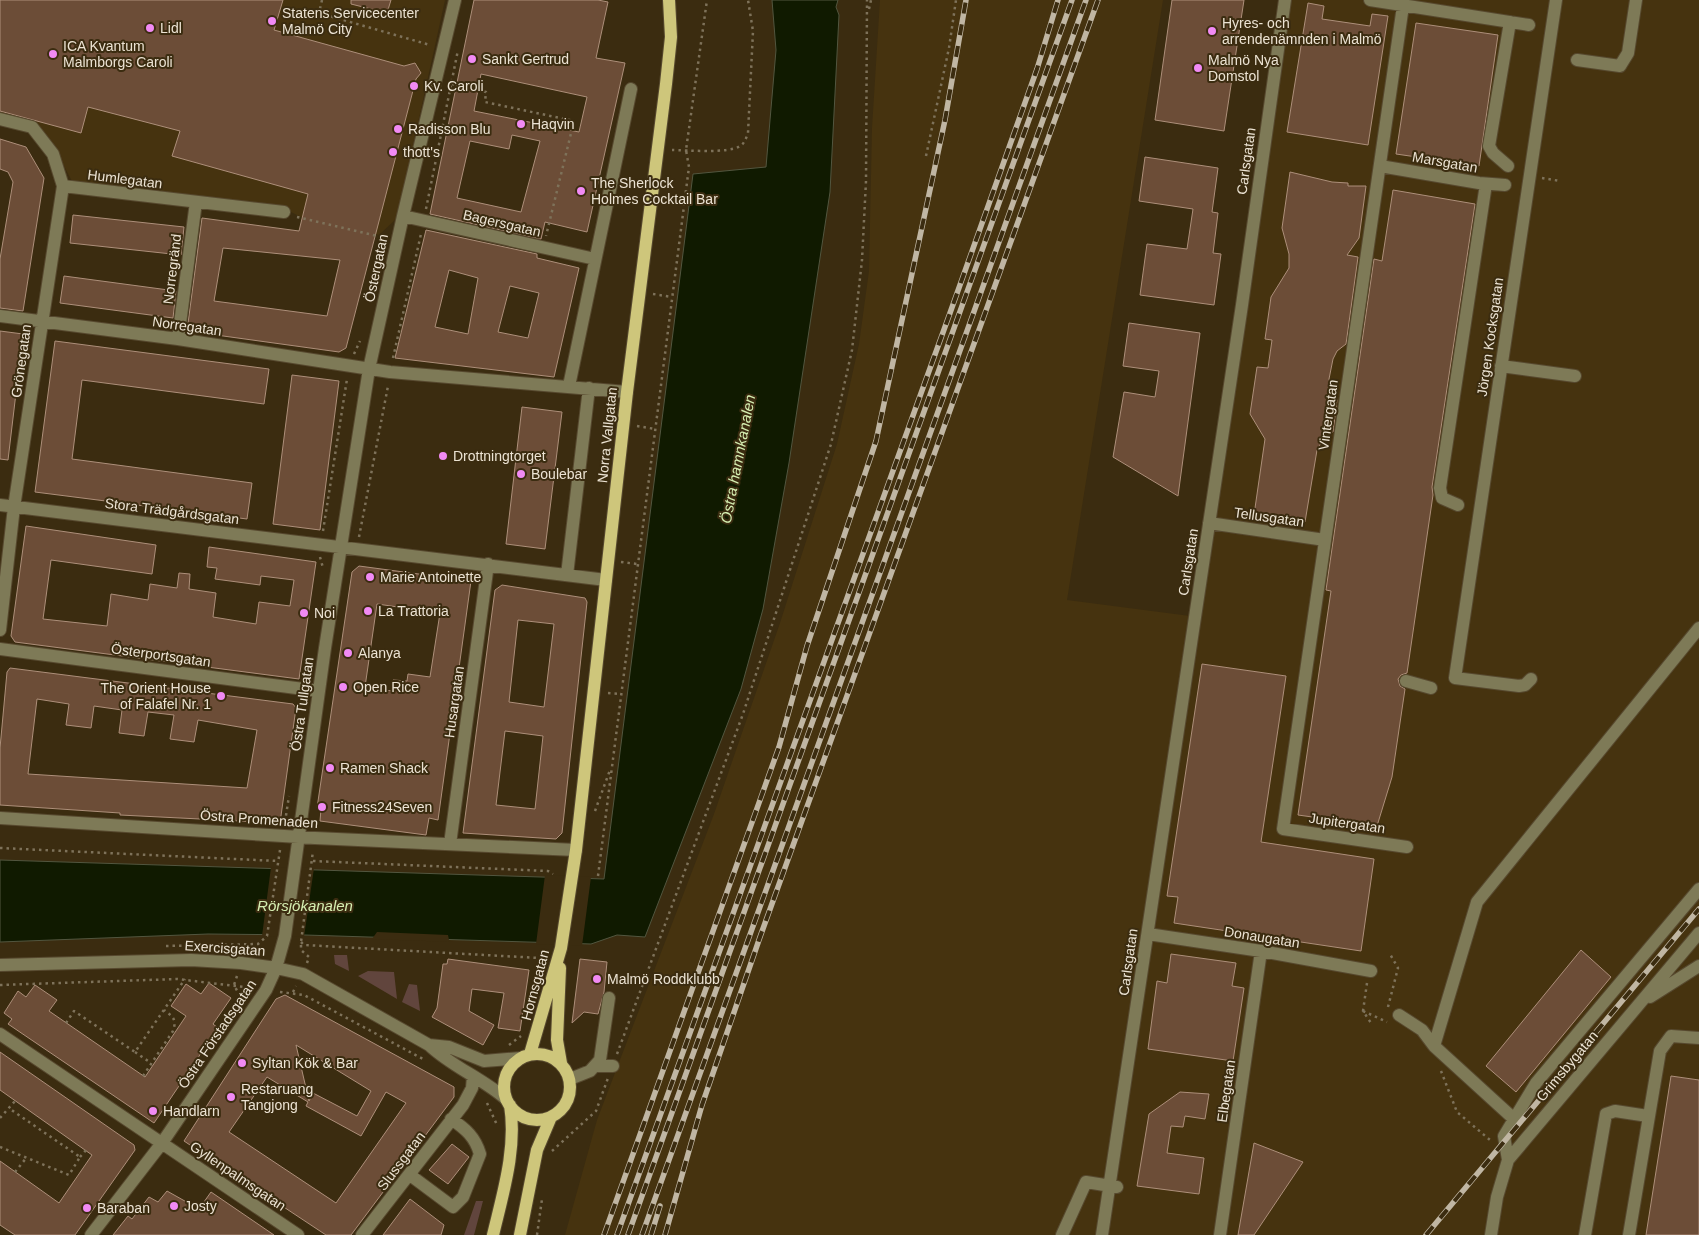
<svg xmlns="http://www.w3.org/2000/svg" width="1699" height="1235" font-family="Helvetica,sans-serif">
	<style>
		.built { fill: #46330f }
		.green { fill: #61453d }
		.water { fill: #101a00; stroke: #52563f }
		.pier { fill: #3b2c10 }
		.building { fill: #6c4d37; stroke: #ad8f7a; fill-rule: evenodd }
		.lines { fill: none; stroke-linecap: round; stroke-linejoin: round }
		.minor-casing { stroke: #57492f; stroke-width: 14 }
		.major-casing { stroke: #57492f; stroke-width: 14 }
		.path { stroke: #7e725a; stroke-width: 2.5; stroke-dasharray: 2.5 4; stroke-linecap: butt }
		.minor { stroke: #7e7a57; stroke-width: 12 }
		.major { stroke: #cec67b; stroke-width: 12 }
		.rail-casing { stroke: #c0b6a3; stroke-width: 5.5 }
		.rail { stroke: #3b2c10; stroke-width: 4; stroke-dasharray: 11; stroke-linecap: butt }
		.poi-dot { fill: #f18af4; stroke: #3b2c10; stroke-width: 2 }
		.labels { text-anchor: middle; stroke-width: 4; stroke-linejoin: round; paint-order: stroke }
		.poi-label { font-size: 14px; fill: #ece3d3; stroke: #3b2c10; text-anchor: start }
		.street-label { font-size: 14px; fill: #ece3d3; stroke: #3b2c10 }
		.water-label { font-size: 15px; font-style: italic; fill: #d6efb2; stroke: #3b2c10 }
	</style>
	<rect width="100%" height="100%" fill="#3b2c10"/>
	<!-- built -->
	<path class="built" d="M0,0H445L397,218L379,235L307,220L283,208L74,185L53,145L0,114Z
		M880,0H1163L1067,600L1190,616L1288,0H1699V1235H565L597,1120L714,814L780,623L837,444L859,344L869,271L872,128Z"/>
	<!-- green -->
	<path class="green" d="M334,955H347L349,971L335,964Z
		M368,971L394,972L397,999L358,976Z
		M409,984L417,985L420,1011L402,1002Z
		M476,1201H483L474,1235H464Z"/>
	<!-- water -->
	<path class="water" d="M772,0H838L836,7L839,15L830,192L789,463L763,609L741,689L645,937L617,935L591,944L305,935L208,934L0,942V860L604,879L693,174L766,167L776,50Z"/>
	<!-- pier -->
	<path class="pier" d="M271,867L314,868L304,937L262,936Z
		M545,875L591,877L582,946L536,944Z
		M377,932L448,935L449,940L453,942L372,939Z"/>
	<!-- building -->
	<path class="building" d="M0,0H283L274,30L404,66L415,63L421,73L416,79L346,348L339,352L187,331L202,218L299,231L308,194L172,156L180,131L88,107L81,133L0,111ZM223,248L340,260L327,316L214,301Z
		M351,0H391L387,13L351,4Z
		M474,0H598L608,2L596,58L625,63L587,232L545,222L541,239L430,214ZM481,74L587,97L579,132L474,111ZM512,135L540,141L521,212L457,198L470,141L509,149Z
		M1172,0H1244L1224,131L1155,120Z
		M1308,3L1324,6L1322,19L1370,26L1372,14L1388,16L1368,145L1287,132Z
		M1416,23L1498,35L1479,166L1396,154Z
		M0,139L26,147L44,178L23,311L0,308V259L13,182L8,172L0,169Z
		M1145,157L1218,168L1212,212L1218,213L1213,253L1221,254L1214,305L1140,295L1147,244L1187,249L1193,209L1139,201Z
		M1290,172L1332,182L1348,183V186H1366L1359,238L1347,255L1358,257L1346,344L1337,351L1333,359L1329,379L1331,391L1337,400L1333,432L1324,438L1317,450L1305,522L1254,515L1265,439L1250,414L1257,367L1268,368L1272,340L1265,339L1271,297L1289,268V254L1282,228Z
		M1393,190L1475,204L1432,487L1433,495L1407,673L1401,675L1398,679L1400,686L1405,689L1392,777L1377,826L1298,815L1331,591L1326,590L1374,259L1382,261Z
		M73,215L184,227L181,255L70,243Z
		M426,230L537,254V258L579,268L554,377L395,358ZM449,270L478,278L468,334L435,327ZM510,286L539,293L528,338L498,332Z
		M64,276L176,291L173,318L60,303Z
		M1129,323L1200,333L1178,496L1113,457L1124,392L1155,397L1159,371L1123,366Z
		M0,331L23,334L8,460L0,459Z
		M55,341L269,369L264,404L82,380L72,459L252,483L247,519L35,492Z
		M292,375L339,381L320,530L273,524Z
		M522,407L562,412L545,549L506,544Z
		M26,526L156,545L152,574L51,560L43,619L107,626L111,594L148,600L150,584L177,588L179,573L190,574L189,589L216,593L213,617L256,624L259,602L290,606L294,580L261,576L260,585L215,579L217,568L207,567L209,547L316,562L299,679L15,642L11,636Z
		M359,566L471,581L438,820L429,818L426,835L320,821L321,809L317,808L352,572ZM377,604L440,613L430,677L408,674L407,681L393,680L392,691L365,687Z
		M502,585L585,598L587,602L562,833L556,839L463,833L495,590ZM518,620L554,624L544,707L509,702ZM505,731L543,736L535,809L496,805Z
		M1202,664L1286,676L1261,842L1374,859L1361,951L1174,923L1178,897L1167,896Z
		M10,668L293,704L296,708L280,823L120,815V813L0,805V748L7,672ZM37,699L69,704L66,725L91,728L94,706L122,710L119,733L144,736L148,712L174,715L170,739L194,742L198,720L257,730L247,788L28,774Z
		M1581,950L1611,977L1516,1092L1486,1066Z
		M1171,954L1236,963L1232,986L1244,988L1233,1061L1148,1049L1157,981L1167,983Z
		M448,959L529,970L520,1031L498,1028L504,993L472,989L469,1011L494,1025L483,1045L432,1017L437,1008L443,964H447Z
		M580,959L607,962L604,992L598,1014L584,1012L572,1023Z
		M209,983L231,998L213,1024L218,1028L154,1123L8,1024L12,1019L4,1013L18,991L26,997L35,985L57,1000L49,1011L145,1077L186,1016L171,1006L186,984L201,994Z
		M285,995L454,1087V1097L351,1235H326L184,1141L276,999ZM296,1045L371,1091L357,1116L313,1093L309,1101ZM267,1077L308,1102L306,1106L361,1136L386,1092L406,1103L336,1203L229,1132Z
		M0,1052L134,1145L135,1150L75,1235H15L0,1225V1161L59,1203L92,1155L0,1090Z
		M1671,1076L1699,1080V1235H1646Z
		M1180,1092L1209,1094L1205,1119L1185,1116L1183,1127L1171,1126L1167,1153L1204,1158L1199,1194L1137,1186L1149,1114Z
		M1254,1143L1303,1162L1254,1235H1238Z
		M452,1144L469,1157L448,1184L429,1170Z
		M167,1191L199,1209L211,1192L274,1235H113L128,1216L132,1219L149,1197L158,1202Z
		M410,1199L444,1225L441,1235H383Z"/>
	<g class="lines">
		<!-- minor casing -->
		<g class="minor-casing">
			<path id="minor" d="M1370,0L1529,25
				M1403,6L1283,829L1407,847
				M1577,60L1620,66L1628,53L1636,0
				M0,119L32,127L53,154L63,186L14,507L0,630
				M1380,166L1479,183L1505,185
				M1508,166L1493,153L1489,146L1510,22
				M63,186L284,212
				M403,216L595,259
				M0,316L178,339L390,372L627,392
				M178,339L196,202
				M1501,366L1575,376
				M569,386L631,89
				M0,505L606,580
				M1458,505L1442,498L1440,488L1486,184
				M1209,523L1325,540
				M567,575L589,388
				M0,649L319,691
				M1531,679L1525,685L1519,686L1455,678L1556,0
				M1406,681L1431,688
				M0,818L315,838L576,850
				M450,844L488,564
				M1148,934L1261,951L1371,971
				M0,965L191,960L241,963L276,968L303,974L429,1045C452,1067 482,1078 506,1099
				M1650,997L1699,966
				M1399,1015L1422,1030L1434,1046
				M0,1034L298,1235
				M429,1045L449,1047L484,1061L521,1058
				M596,1066H613
				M570,1079L590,1071L600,1060L609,998
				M1514,1119L1434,1046L1477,902L1699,628
				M1508,1160L1504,1136L1536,1083L1699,889
				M410,1175L453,1207L463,1197L480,1154C475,1137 466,1129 451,1119
				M91,1235L162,1143L266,990L276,968L285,936L325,648L369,369L403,216L455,0
				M362,1235L463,1105L472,1088L473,1076
				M1062,1235L1086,1182L1117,1187
				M1102,1235L1242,305L1285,0
				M1220,1235L1261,951
				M1491,1235L1497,1197L1508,1160L1699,933
				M1585,1235L1606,1114L1615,1111L1648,1116
				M1629,1235L1660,1051L1671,1036L1699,1038"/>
		</g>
		<!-- major casing -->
		<g class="major-casing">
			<path id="major" d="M560,968L557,1040L561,1063
				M504 1087a33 33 0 1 1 66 0a33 33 0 1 1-66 0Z
				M530,1054L561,948L576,850L627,392L666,84L671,37L669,0
				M493,1235C503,1193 517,1148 510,1105
				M520,1235L537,1150L551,1117"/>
		</g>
		<!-- path -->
		<path class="path" d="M322,0L319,13L430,45
			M869,9L871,0
			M452,84L486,92L485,102L574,121L546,236
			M672,150C687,150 728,154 740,146C745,143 746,138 748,133L753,31L748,0
			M926,156L949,48L956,0
			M1542,178L1560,181
			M426,209L458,50
			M297,217L386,238
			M653,294L672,297
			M354,354L360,341
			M393,358L421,234
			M637,426L655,429
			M323,531L347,379
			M359,537L388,386
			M320,557L323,568
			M621,562L637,564
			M608,693L621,694
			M595,811L610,770
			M285,822L289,796
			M0,848L278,861
			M313,861L548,871L553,874
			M598,876L689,167L686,150L707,0
			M301,942L304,945L539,958
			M166,946L258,944L267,936L280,850
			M307,963L309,957L301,950V942L313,851
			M237,976L234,985L240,996L238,1005
			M1367,983L1363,1011L1371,1023
			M0,985L177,979L253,988
			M280,992L304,995L423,1059
			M293,992L296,986
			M1388,1007L1398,968L1390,954
			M1363,1011L1387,1022
			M66,1023L74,1011L135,1052L185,979
			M509,1045L521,1036
			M135,1052L151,1063
			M617,1054L743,714L831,444L852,350L862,260L866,181L867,0
			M1441,1071L1457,1112L1490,1140
			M143,1076L173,1031C177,1019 173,1017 164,1010
			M487,1103L497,1125
			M0,1118L15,1101
			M0,1147L69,1175L80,1157L10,1109
			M552,1151L596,1111L608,1078
			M80,1157L86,1150
			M15,1172L27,1157
			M537,1235L542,1199"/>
		<!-- minor -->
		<use href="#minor" class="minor"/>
		<!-- major -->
		<use href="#major" class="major"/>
		<!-- rail casing -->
		<g class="rail-casing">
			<path id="rail" d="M604,1235L779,747L807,646L876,441L945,120L966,0
				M617,1235L950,313L1037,69L1058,0
				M628,1235L1072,0
				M642,1235L1086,0
				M651,1235L660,1206
				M665,1235L702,1105L760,937L1098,0
				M1426,1235L1699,909"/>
		</g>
		<!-- rail -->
		<use href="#rail" class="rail"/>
	</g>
	<!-- markers -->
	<g class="poi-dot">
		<circle cx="272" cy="21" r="5"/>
		<circle cx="150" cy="28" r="5"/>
		<circle cx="1212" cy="31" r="5"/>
		<circle cx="53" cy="54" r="5"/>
		<circle cx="472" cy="59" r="5"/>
		<circle cx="1198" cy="68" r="5"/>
		<circle cx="414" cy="86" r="5"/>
		<circle cx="521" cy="124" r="5"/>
		<circle cx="398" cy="129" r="5"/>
		<circle cx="393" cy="152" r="5"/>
		<circle cx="581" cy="191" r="5"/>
		<circle cx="443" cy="456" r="5"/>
		<circle cx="521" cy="474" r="5"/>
		<circle cx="370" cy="577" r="5"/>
		<circle cx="368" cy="611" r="5"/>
		<circle cx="304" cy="613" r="5"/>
		<circle cx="348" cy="653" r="5"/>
		<circle cx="343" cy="687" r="5"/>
		<circle cx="221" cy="696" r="5"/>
		<circle cx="330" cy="768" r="5"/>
		<circle cx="322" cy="807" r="5"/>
		<circle cx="597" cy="979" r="5"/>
		<circle cx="242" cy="1063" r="5"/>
		<circle cx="231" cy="1097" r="5"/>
		<circle cx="153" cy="1111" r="5"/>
		<circle cx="174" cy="1206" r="5"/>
		<circle cx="87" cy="1208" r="5"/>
	</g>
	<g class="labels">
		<!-- poi labels -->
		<g class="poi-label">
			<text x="282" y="18">Statens Servicecenter<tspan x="282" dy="16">Malmö City</tspan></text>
			<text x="1222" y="28">Hyres- och<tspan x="1222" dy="16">arrendenämnden i Malmö</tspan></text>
			<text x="160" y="33">Lidl</text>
			<text x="63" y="51">ICA Kvantum<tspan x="63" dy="16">Malmborgs Caroli</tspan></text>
			<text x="482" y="64">Sankt Gertrud</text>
			<text x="1208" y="65">Malmö Nya<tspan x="1208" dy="16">Domstol</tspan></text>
			<text x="424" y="91">Kv. Caroli</text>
			<text x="531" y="129">Haqvin</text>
			<text x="408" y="134">Radisson Blu</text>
			<text x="403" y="157">thott's</text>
			<text x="591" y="188">The Sherlock<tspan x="591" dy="16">Holmes Cocktail Bar</tspan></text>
			<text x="453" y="461">Drottningtorget</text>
			<text x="531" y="479">Boulebar</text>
			<text x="380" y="582">Marie Antoinette</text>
			<text x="378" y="616">La Trattoria</text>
			<text x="314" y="618">Noi</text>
			<text x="358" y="658">Alanya</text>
			<text x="353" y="692">Open Rice</text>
			<text x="211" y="693" text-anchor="end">The Orient House<tspan x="211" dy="16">of Falafel Nr. 1</tspan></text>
			<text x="340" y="773">Ramen Shack</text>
			<text x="332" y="812">Fitness24Seven</text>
			<text x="607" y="984">Malmö Roddklubb</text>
			<text x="252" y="1068">Syltan Kök &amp; Bar</text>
			<text x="241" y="1094">Restaruang<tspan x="241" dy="16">Tangjong</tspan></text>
			<text x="163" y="1116">Handlarn</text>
			<text x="184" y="1211">Josty</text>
			<text x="97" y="1213">Baraban</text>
		</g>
		<!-- street labels -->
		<g class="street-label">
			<text transform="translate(1246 161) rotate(-82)" y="5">Carlsgatan</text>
			<text transform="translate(1445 162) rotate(10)" y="5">Marsgatan</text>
			<text transform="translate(125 179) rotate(7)" y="5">Humlegatan</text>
			<text transform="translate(502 223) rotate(13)" y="5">Bagersgatan</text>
			<text transform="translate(376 268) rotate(-78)" y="5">Östergatan</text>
			<text transform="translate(172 269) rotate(-83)" y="5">Norregränd</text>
			<text transform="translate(187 326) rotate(8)" y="5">Norregatan</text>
			<text transform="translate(1490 337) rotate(-82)" y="5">Jörgen Kocksgatan</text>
			<text transform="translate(21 361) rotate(-82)" y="5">Grönegatan</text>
			<text transform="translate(1328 415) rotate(-82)" y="5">Vintergatan</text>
			<text transform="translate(607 435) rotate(-84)" y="5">Norra Vallgatan</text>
			<text transform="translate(172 511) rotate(7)" y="5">Stora Trädgårdsgatan</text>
			<text transform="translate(1269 517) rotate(8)" y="5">Tellusgatan</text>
			<text transform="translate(1188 562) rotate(-81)" y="5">Carlsgatan</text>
			<text transform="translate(161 655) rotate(8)" y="5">Österportsgatan</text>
			<text transform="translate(454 702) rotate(-82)" y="5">Husargatan</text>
			<text transform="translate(302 704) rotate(-82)" y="5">Östra Tullgatan</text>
			<text transform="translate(259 819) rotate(4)" y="5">Östra Promenaden</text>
			<text transform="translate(1347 823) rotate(8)" y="5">Jupitergatan</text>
			<text transform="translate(1262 937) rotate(9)" y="5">Donaugatan</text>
			<text transform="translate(225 948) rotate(4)" y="5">Exercisgatan</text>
			<text transform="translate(1128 962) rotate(-82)" y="5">Carlsgatan</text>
			<text transform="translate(535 985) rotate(-75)" y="5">Hornsgatan</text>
			<text transform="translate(217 1034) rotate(-56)" y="5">Östra Förstadsgatan</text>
			<text transform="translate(1567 1066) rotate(-50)" y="5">Grimsbygatan</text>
			<text transform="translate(1226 1091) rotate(-82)" y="5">Elbegatan</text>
			<text transform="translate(401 1161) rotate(-53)" y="5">Slussgatan</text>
			<text transform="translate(238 1176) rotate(34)" y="5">Gyllenpalmsgatan</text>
		</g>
		<!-- water labels -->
		<g class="water-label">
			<text transform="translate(738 459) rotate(-79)" y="5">Östra hamnkanalen</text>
			<text x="305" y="911">Rörsjökanalen</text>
		</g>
	</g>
</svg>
